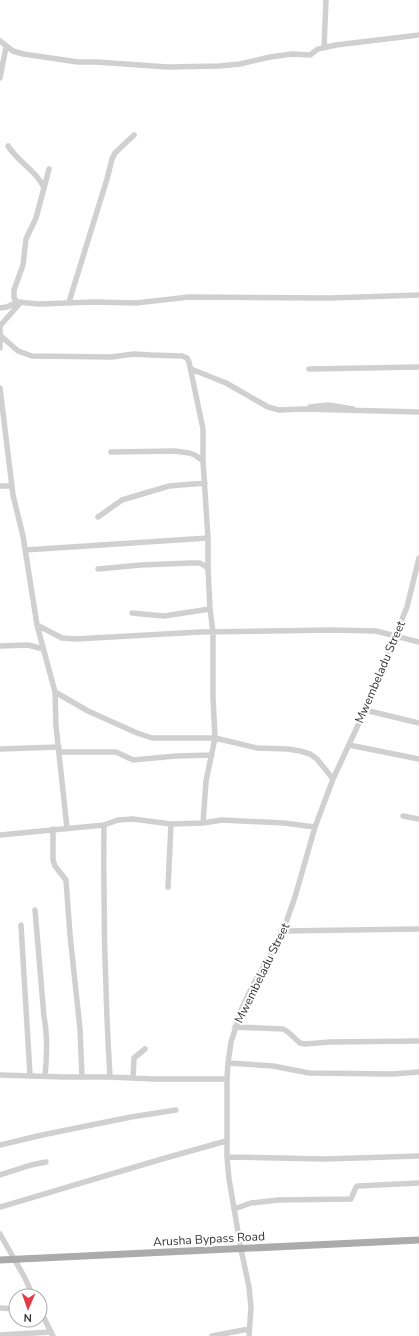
<svg xmlns="http://www.w3.org/2000/svg" width="419" height="1336" font-family="'Nunito Sans',sans-serif">
	<style>
		.lines { fill: none; stroke-linecap: round; stroke-linejoin: round }
		.minor { stroke: #d0d0d0; stroke-width: 5.5 }
		.major { stroke: #ababab; stroke-width: 7 }
		.labels { text-anchor: middle; stroke-width: 4; stroke-linejoin: round; paint-order: stroke }
		.street-label { font-size: 12px; fill: #333; stroke: #fff }
	</style>
	<rect width="100%" height="100%" fill="#fff"/>
	<g class="lines">
		<!-- minor -->
		<path class="minor" d="M0,41L13,51L23,54L78,62H96L168,67L219,66L240,64L270,57L292,54L310,55L318,49L336,45L419,35
			M324,48L326,0
			M0,78L6,47
			M8,146C18,162 36,170 44,188
			M17,302L14,298V290L23,265L26,239L36,218L49,169
			M69,302L107,179L112,159L115,153L134,135
			M0,308L7,307L17,302L39,304L94,302L136,303L189,297L330,298L419,295
			M0,326L21,302
			M0,326V348
			M1,336L18,351L32,356L111,357L134,354L151,355L182,356L187,358L189,362L203,429V461L208,538V568L210,609L213,632V698L215,738L206,781L203,823
			M191,369L226,383L268,407L279,410L303,409L419,412
			M309,369L419,367
			M0,388L13,495L23,536L37,625L55,692L56,726L67,828
			M310,407L328,405L353,409
			M111,452L175,451L189,453L195,455L203,461
			M0,486H12
			M98,517L122,500L169,486L205,483
			M25,550L208,538
			M98,569L141,565L191,563H200L208,568
			M132,613L164,616L210,609
			M37,625L62,638L76,639L200,632L331,630L376,631L419,642
			M0,646L28,645L43,649
			M55,692L88,711L137,733L152,738H215L257,748L288,749L300,751L310,754L317,759L333,779
			M365,710L419,723
			M349,745L419,759
			M0,749L59,747
			M59,752H116L133,760L176,756L212,755
			M403,816L419,819
			M104,825C103,909 105,993 110,1077
			M53,829V860L55,866L66,880L70,935L80,1029L82,1077
			M0,835L104,825L118,820L133,819L171,824L203,823L222,820L284,823L315,827
			M168,887L171,824
			M35,910L44,1017C48,1037 47,1056 45,1076
			M21,925L30,1075
			M283,931L419,929
			M235,1027L283,1029L288,1032L300,1043L305,1044L330,1042L419,1041
			M228,1063L273,1066L309,1073L392,1074L419,1072
			M0,1075L64,1077H110L154,1079H227
			M133,1078L134,1058L145,1049
			M0,1145L42,1135L131,1117L176,1110
			M227,1157L325,1159L419,1156
			M0,1175L31,1165L46,1162
			M0,1207L162,1159L226,1141
			M234,1209L251,1203L278,1200L351,1199L356,1187L358,1186L419,1183
			M0,1234L25,1278L33,1296
			M0,1308L16,1309
			M40,1310L53,1336
			M0,1335L51,1332
			M212,1336L249,1329
			M249,1336L251,1307L249,1287L241,1249L229,1179L227,1157V1079L228,1063L231,1042L242,1008L252,987L283,931L295,897L315,827L333,779L365,710L407,607L419,558"/>
		<!-- major -->
		<path class="major" d="M0,1260L419,1240"/>
	</g>
	<g class="labels">
		<!-- street labels -->
		<g class="street-label">
			<text transform="translate(380 672) rotate(-67)" y="4">Mwembeladu Street</text>
			<text transform="translate(262 973) rotate(-64)" y="4">Mwembeladu Street</text>
			<text transform="translate(209 1239) rotate(-3)" y="4">Arusha Bypass Road</text>
		</g>
	</g>
	<!-- north arrow -->
	<g transform="translate(28 1308) rotate(182)"><circle r="19" fill="#ffffff" stroke="#adadad"/>
	<path d="M0-3L7 15L0 10L-7 15Z" fill="#e63946"/>
	<text y="-6" font-size="11" font-weight="bold" text-anchor="middle" fill="#333333">N</text>
	</g>
</svg>
